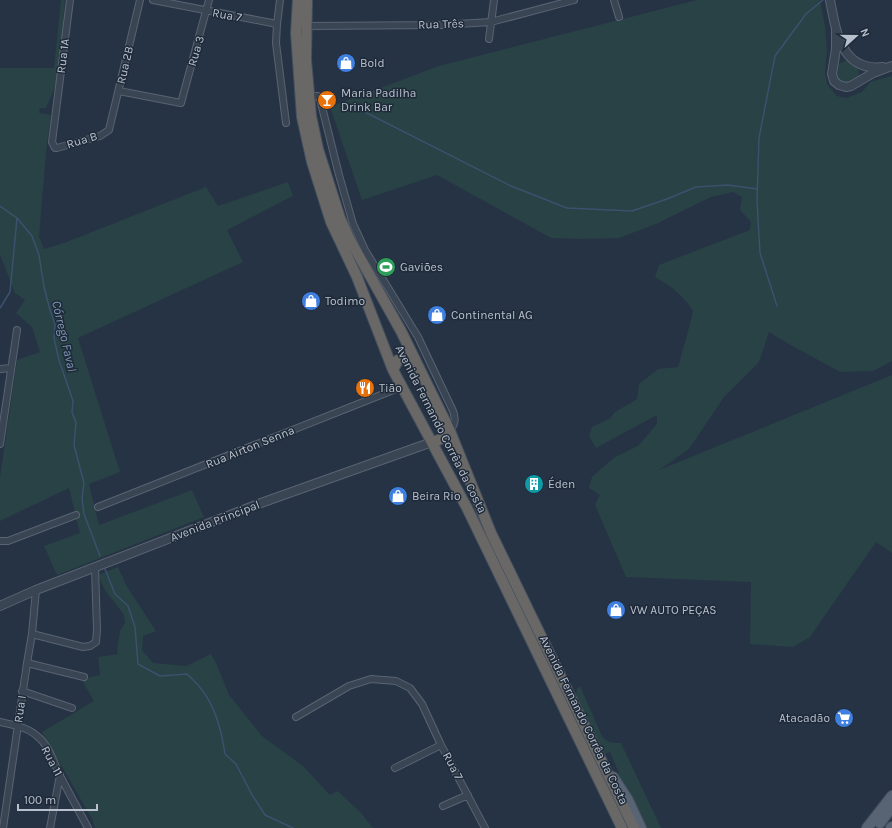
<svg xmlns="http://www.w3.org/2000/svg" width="892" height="828" font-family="Karla,sans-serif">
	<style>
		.green { fill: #284245 }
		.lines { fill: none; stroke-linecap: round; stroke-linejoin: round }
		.stream { stroke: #3b516e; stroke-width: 1.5 }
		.minor-casing { stroke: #596371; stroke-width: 8 }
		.tertiary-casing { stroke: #596371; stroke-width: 10 }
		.primary-casing { stroke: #444e5d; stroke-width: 12 }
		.trunk-casing { stroke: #45505e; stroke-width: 12 }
		.minor { stroke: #3a4554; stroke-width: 6 }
		.tertiary { stroke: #3a4554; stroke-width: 8 }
		.primary { stroke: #586474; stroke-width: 10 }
		.trunk { stroke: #696866; stroke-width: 10 }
		.labels { text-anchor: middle; stroke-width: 3; stroke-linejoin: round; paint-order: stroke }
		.street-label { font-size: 12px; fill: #b8c0cd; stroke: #1f2a39 }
		.poi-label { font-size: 12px; fill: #b8c0cd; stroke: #1f2a39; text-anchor: start }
		.water-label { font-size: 13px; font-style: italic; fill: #7e97b6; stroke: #1f2a39 }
	</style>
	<rect width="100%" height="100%" fill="#263345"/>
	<!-- green -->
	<path class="green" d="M61,0H65L58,80L46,108H40L39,113L51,115L46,152L39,237L44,249L64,243L206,187L218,206L288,182L293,196L227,230L243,262L78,338L120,472L89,484L99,525L192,490L204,517L57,575L44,546L80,533L69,488L0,521V477L17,360L40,352L32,327L16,313L25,300L15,293L0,255V68H54Z
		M697,0H820L825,27L827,51L825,72L827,84L837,96L846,98L862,92L870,82L892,76V361L873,371L840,372L787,343L769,332L759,362L724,397L689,449L659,470L892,375V553L876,542L810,637L793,647L750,644L751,582L626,577L595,505L600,495L589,488L592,477L602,468L615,457L638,446L657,424V415L596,448L589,436L592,427L609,419L615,412L637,399L639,384L658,369L678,367C683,348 689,330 693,311C682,294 672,287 655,277L659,265L750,230L751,222L740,210L742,197L733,192L711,197L656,224L619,238L583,239L551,238L437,175L362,200L330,107L439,66Z
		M835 73a12 12 0 1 1 24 0a12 12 0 1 1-24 0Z
		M118,567L126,585L156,631L143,636L142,650L153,663L186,666L211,654L217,665L229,695L262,736L303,766L330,795L338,791L361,813L373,828H95L92,819L42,732L94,701L81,679L100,675L98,657L118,654L117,650L120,631L125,623L124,615L105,590L98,575Z
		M580,686L602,736C607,743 613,743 621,743L661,828H645L618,774L619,773L610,752L605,754L576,697L577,688Z"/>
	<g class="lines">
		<!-- stream -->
		<path class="stream" d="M353,106L511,186L567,208L632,211L667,199L696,187L728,185L757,189
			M0,206L17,218L32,236L39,255L44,287L50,310L55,324L54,338L59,360L73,401L72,412L76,423L74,445L84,483L82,498L84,514L100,556
			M777,306L760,253L757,201L759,138L775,56L806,14L823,0
			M0,308L10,292L17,218
			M105,569L115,594L128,606L135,627L138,664L160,676L187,674C192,679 198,684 202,690C216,708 222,733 225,754L236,764L251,793L265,815L293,828"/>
		<!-- minor casing -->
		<g class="minor-casing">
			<path id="minor" d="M70,0L52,142L55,148H57L100,136L109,130L140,0
				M153,0L277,24
				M280,0L277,24L276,43L286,123
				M614,0L619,17
				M306,26L441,25L491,22L574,0
				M489,39L494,0
				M119,91L181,103L209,0
				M309,96H318L320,99L339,175L353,224L365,250L418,337L453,411C456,419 455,424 450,431
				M0,369L11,368
				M0,444L17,330
				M98,507L401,387
				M0,541H8L76,515
				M32,634L83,647L90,646L96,642L97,630L95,568
				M27,663L84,677
				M22,691L72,708
				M296,717L349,686L371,679L396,681L410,688L422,704L441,745L485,828
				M0,722C13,725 27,727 37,736C49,745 54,763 60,776C69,793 79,811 88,828
				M395,768L441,745
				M443,806L468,795
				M3,828L27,663L32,634L36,590
				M50,828L60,775"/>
		</g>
		<!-- tertiary casing -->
		<g class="tertiary-casing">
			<path id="tertiary" d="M830,0C836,31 841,72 883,67
				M836,29V49L832,74L834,81L839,85L846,87L851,86L873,73L892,66
				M0,606L36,590L261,503L432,442"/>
		</g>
		<!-- primary casing -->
		<g class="primary-casing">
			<path id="primary" d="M613,777L628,800L641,828
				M880,823L892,807
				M867,828L892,796
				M891,828L892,827"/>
		</g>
		<!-- trunk casing -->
		<g class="trunk-casing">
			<path id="trunk" d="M298,0L296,33L302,117L312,162L331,222L357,277L393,370L467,508L622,828
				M307,0L306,60L311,116L318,149L340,218L350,240L401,331L450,431L491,533L634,828
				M393,370L398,360L408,357L415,359
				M432,442C440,440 445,438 450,431"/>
		</g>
		<!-- minor -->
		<use href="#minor" class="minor"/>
		<!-- tertiary -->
		<use href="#tertiary" class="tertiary"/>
		<!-- primary -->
		<use href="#primary" class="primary"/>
		<!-- trunk -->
		<use href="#trunk" class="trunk"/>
	</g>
	<!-- icons -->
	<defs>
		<g id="shop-disc" transform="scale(1)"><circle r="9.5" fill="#3f7fe0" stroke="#1f2a39"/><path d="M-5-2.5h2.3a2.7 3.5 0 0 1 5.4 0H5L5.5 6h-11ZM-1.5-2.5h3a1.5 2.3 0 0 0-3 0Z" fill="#fff"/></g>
		<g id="bar-disc" transform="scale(1)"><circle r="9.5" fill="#e8710a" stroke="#1f2a39"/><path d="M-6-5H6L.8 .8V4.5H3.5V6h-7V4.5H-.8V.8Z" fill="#fff"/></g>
		<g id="stadium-disc" transform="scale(1)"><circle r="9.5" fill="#2e9e5b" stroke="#1f2a39"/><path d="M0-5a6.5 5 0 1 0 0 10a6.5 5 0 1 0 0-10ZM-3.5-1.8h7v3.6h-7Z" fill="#fff"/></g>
		<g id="restaurant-disc" transform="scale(1)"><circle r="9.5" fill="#e8710a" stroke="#1f2a39"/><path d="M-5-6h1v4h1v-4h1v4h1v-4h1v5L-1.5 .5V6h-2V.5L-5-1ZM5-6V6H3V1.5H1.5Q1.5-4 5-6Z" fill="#fff"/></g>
		<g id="building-disc" transform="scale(1)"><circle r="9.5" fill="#0f9aa8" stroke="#1f2a39"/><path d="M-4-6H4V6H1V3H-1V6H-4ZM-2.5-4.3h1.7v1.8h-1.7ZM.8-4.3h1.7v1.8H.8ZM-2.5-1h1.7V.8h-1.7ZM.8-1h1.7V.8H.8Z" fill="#fff"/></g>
		<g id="supermarket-disc" transform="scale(1)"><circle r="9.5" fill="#3f7fe0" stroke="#1f2a39"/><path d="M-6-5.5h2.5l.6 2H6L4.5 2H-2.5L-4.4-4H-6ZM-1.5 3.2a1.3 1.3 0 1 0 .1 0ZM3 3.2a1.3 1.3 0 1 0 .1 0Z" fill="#fff"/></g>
	</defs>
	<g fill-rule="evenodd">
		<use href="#shop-disc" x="346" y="63"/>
		<use href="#bar-disc" x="327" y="100"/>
		<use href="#stadium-disc" x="386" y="267"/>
		<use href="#shop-disc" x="311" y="301"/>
		<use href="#shop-disc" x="437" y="315"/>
		<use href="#restaurant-disc" x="365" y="388"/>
		<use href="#building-disc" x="534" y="484"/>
		<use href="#shop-disc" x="398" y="496"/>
		<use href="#shop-disc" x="616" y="610"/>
		<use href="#supermarket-disc" x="844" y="718"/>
	</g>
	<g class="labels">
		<!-- street labels -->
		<g class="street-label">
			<text transform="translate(227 15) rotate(10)" y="4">Rua 7</text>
			<text transform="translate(441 24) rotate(-2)" y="4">Rua Três</text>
			<text transform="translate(196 51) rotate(-74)" y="4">Rua 3</text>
			<text transform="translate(63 56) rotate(-83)" y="4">Rua 1A</text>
			<text transform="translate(125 65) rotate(-77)" y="4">Rua 2B</text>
			<text transform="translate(82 140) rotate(-17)" y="4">Rua B</text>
			<text transform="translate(441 429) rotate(63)" y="4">Avenida Fernando Corrêa da Costa</text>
			<text transform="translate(250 447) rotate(-22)" y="4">Rua Airton Senna</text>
			<text transform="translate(215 521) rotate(-21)" y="4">Avenida Principal</text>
			<text transform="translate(20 709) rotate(-82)" y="4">Rua I</text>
			<text transform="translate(584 720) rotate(64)" y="4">Avenida Fernando Corrêa da Costa</text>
			<text transform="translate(52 761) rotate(62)" y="4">Rua 11</text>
			<text transform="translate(453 766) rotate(62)" y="4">Rua 7</text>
		</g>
		<!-- poi labels -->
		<g class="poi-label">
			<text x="360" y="67">Bold</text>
			<text x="341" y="97">Maria Padilha<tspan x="341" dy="14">Drink Bar</tspan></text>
			<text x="400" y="271">Gaviões</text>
			<text x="325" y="305">Todimo</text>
			<text x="451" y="319">Continental AG</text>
			<text x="379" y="392">Tião</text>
			<text x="548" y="488">Éden</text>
			<text x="412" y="500">Beira Rio</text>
			<text x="630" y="614">VW AUTO PEÇAS</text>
			<text x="830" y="722" text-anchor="end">Atacadão</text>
		</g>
		<!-- water labels -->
		<g class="water-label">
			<text transform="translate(65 336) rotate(77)" y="5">Córrego Faval</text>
		</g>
	</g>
	<!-- north arrow -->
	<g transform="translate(856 36) rotate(69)" stroke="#1f2a39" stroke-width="3" paint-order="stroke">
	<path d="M0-3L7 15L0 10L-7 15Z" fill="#b8c0cd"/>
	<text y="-6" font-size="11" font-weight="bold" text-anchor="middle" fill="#b8c0cd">N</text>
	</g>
	<!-- scale -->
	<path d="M18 804v6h79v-6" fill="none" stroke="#b8c0cd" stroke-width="2"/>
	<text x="24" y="804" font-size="12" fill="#b8c0cd" stroke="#1f2a39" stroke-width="3" paint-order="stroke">100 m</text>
</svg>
